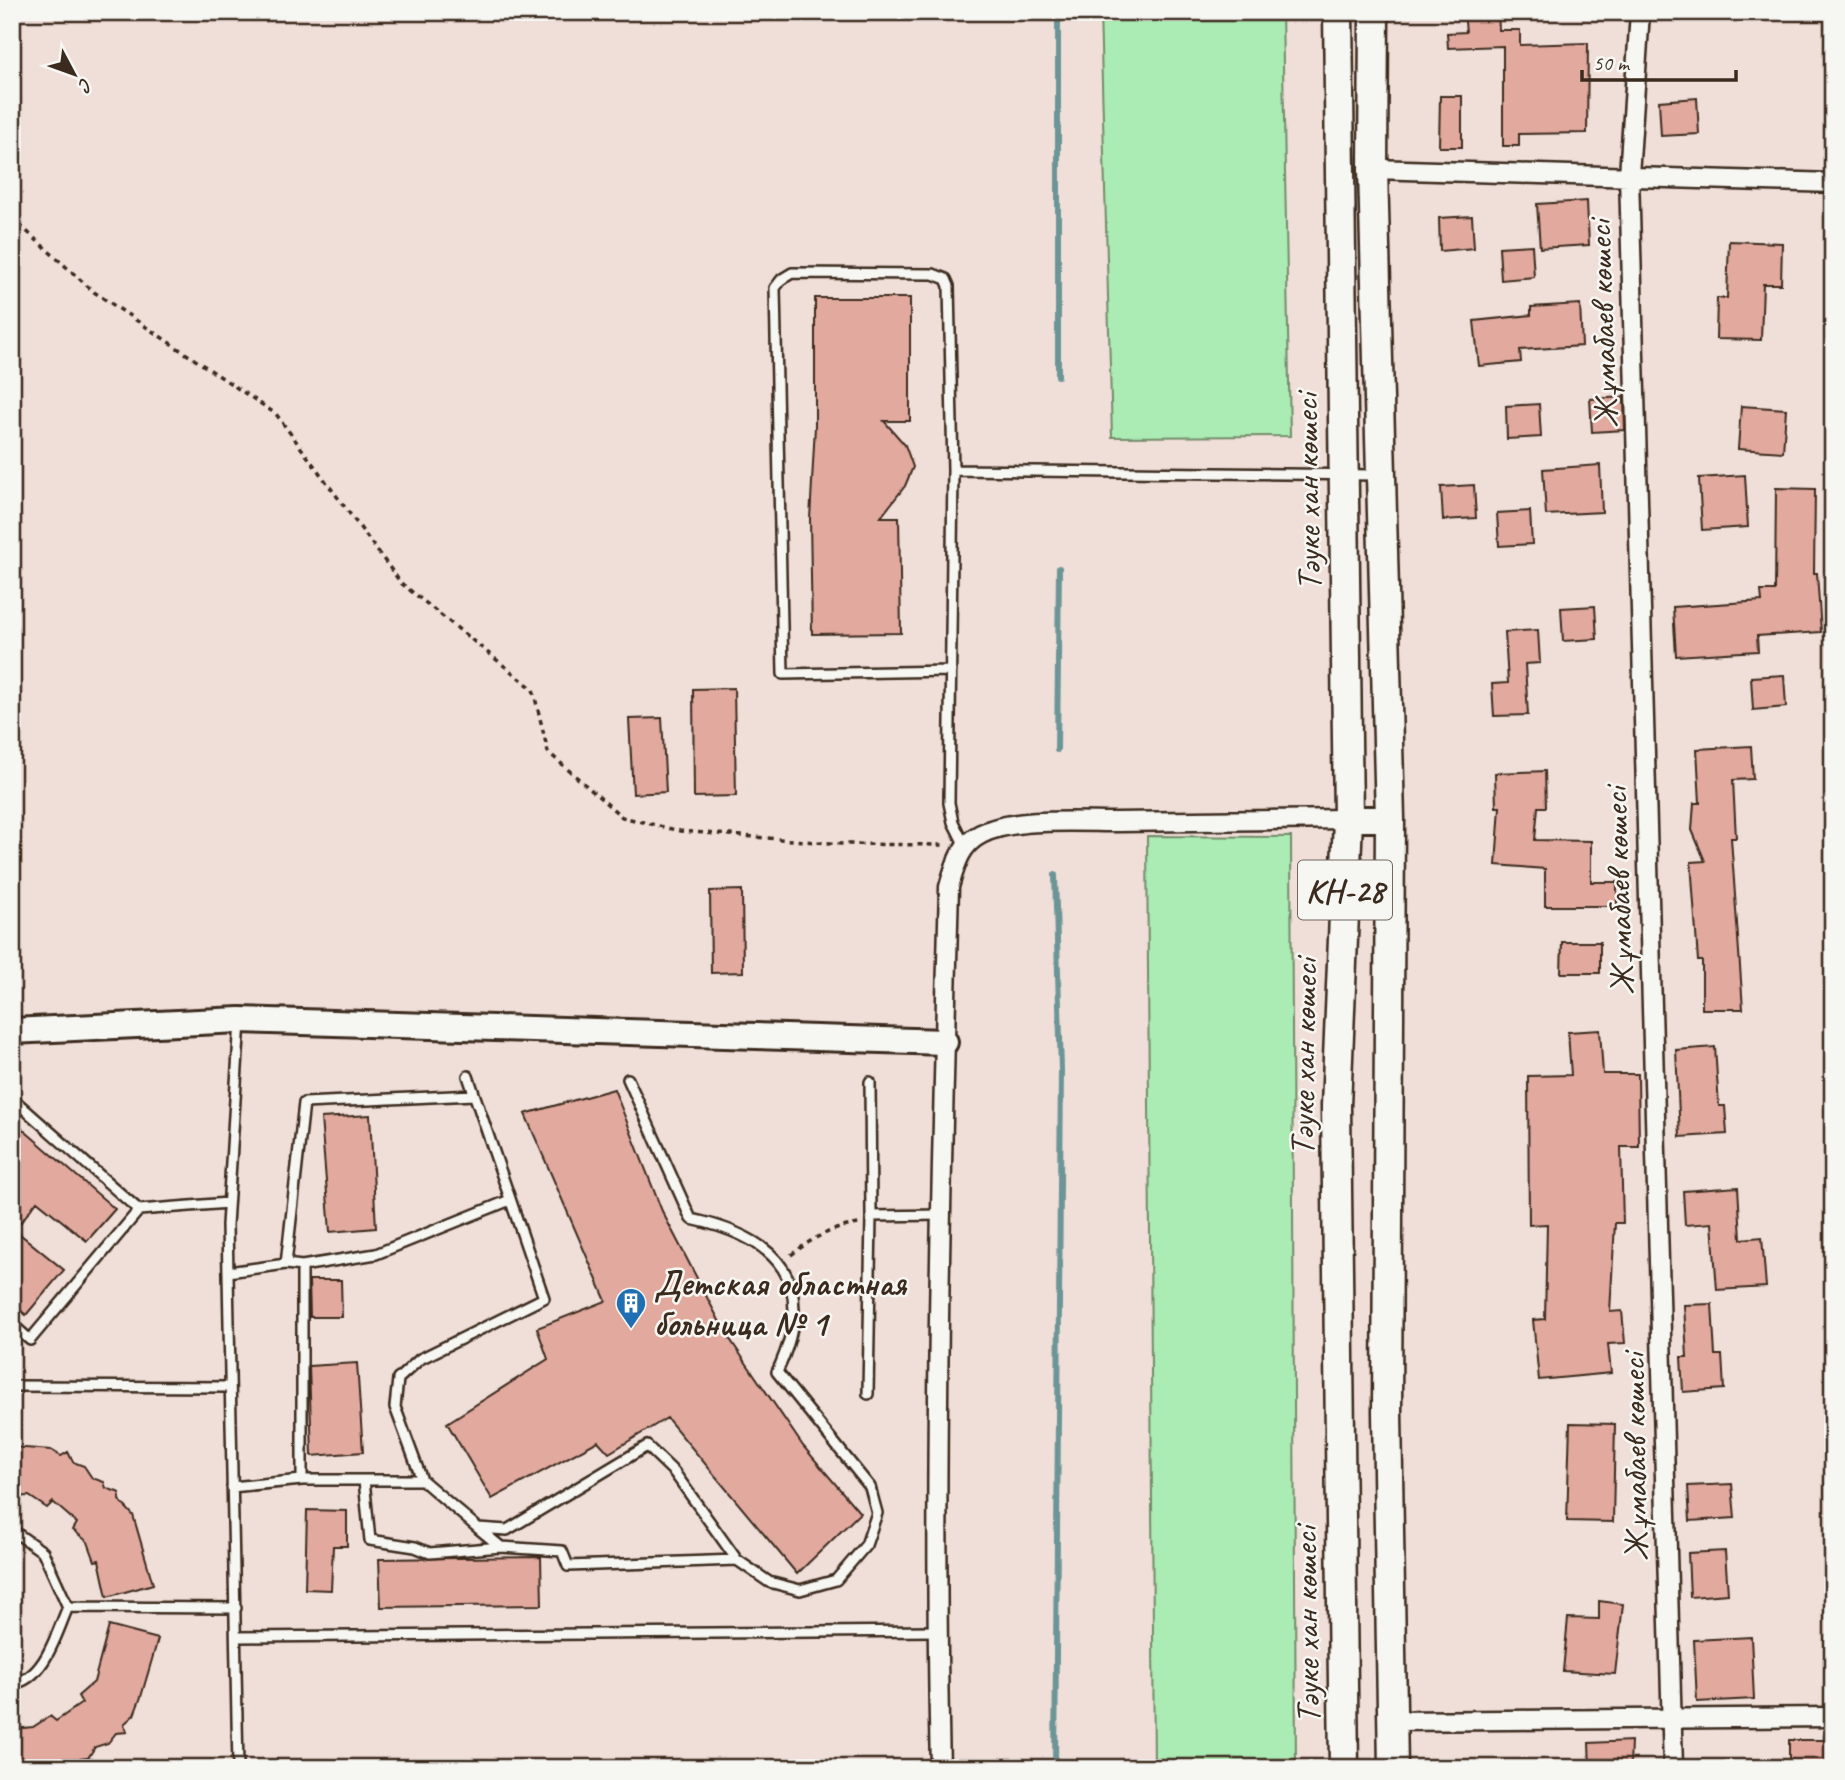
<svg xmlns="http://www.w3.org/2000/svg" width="1845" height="1780" font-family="Caveat,sans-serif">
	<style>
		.green { fill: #abecb4; stroke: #738b69; stroke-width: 2 }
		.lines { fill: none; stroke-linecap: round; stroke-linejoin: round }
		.stream { stroke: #6c9597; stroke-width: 6 }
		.building { fill: #e2a99e; stroke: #3b2a1e; stroke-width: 2 }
		.lane-casing { stroke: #3b2a1e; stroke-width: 14 }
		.street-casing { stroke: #3b2a1e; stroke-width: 23 }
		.secondary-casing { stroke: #3b2a1e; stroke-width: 30 }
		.primary-casing { stroke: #3b2a1e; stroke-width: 33 }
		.path { stroke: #3b2a1e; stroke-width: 3.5; stroke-dasharray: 5 5; stroke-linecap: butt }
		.lane { stroke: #f6f6f2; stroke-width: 9 }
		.street { stroke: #f6f6f2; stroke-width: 18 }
		.secondary { stroke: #f6f6f2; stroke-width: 24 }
		.primary { stroke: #f6f6f2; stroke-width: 28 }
		.labels { text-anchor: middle; stroke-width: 5; stroke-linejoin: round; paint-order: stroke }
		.shield { fill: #f6f6f2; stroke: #73675e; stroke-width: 2 }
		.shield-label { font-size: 33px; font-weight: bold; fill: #3b2a1e }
		.street-label { font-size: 35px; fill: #3b2a1e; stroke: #f6f6f2 }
		.poi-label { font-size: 35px; font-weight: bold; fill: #3b2a1e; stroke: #f6f6f2; text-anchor: start }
	</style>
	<rect width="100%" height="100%" fill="#f0dfd9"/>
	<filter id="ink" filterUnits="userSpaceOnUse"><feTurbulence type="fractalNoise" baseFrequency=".0143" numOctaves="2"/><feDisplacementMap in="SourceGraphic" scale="14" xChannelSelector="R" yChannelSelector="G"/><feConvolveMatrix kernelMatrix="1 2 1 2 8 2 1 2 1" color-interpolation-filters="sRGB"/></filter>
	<g filter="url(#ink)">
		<!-- green -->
		<path class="green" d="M1100,12H1282L1290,436L1112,437Z
			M1147,836L1291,837L1296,1768H1154Z"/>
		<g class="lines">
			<!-- stream -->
			<path class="stream" d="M1058,376V12
				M1057,750L1059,568
				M1055,875L1061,1070L1055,1768"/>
		</g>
		<!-- building -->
		<path class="building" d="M1464,12H1498L1499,30H1520V45L1588,43L1587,133L1519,134V146H1503V46L1448,48L1447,33L1466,32Z
			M1440,96H1462V147H1439Z
			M1697,98L1699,134L1661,136L1659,101Z
			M1587,201L1589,245L1540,248L1537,204Z
			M1472,216L1474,248L1440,251L1439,218Z
			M1729,241L1782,243L1781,284H1763L1761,340L1716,339L1717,298H1727Z
			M1532,245L1534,277L1501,280L1499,247Z
			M815,298H910V421H884L905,445L913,467L905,486L881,517H899L901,633L812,634L810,519L815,426Z
			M1580,304L1582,346L1520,350L1521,362L1479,366L1474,321L1531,315V307Z
			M1624,397L1625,430L1592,432L1590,399Z
			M1539,404L1541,437L1507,439L1506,406Z
			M1741,406L1786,409L1783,452L1738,449Z
			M1600,465L1602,512L1546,515L1543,469Z
			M1745,475L1748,527L1702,530L1699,478Z
			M1474,485L1476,518L1443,520L1441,487Z
			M1776,488L1815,489L1814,573H1817L1821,632L1757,636L1758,651L1676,656L1673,607L1762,601L1761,591H1775Z
			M1530,511L1532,544L1499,546L1497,513Z
			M1595,606L1597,639L1563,641L1561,608Z
			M1538,630L1540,663L1525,664L1528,715L1494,716L1492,684L1508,683L1505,632Z
			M1784,675L1786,707L1753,710L1751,677Z
			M734,688L736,796L694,797L693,689Z
			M662,718L666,792L633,794L629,719Z
			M1751,746L1753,779L1733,780L1736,838H1731L1743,1009H1702V961H1698L1691,862L1705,861L1692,830L1694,803H1700L1697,749Z
			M1545,771L1546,807H1538L1535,840L1591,841V882H1617V906H1545V869L1496,865L1500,807H1496L1495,773Z
			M742,890L743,972L711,973L710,891Z
			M1562,942H1600V973H1561Z
			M1600,1030L1603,1074H1638L1639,1147H1621L1623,1223H1615L1610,1312L1622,1311L1625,1343L1608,1344L1611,1373L1539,1380L1533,1320L1545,1319L1547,1224L1529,1225L1528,1076L1571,1075L1568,1032Z
			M1715,1047L1719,1106H1725L1727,1134L1680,1137L1676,1050Z
			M614,1089L662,1211L725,1332L803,1446L860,1513L797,1574L667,1418L609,1453L598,1441L492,1499L447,1423L548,1359L537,1328L606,1301L525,1114Z
			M370,1115L376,1228L330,1232L321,1118Z
			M12,1120L115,1209L87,1241L37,1201L15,1230L64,1270L26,1315L12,1303Z
			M1738,1187L1741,1239L1762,1237L1766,1287L1717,1290L1712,1223L1685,1225L1683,1191Z
			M309,1280H341L342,1317H310Z
			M1712,1304L1715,1355H1722L1724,1389L1683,1392L1681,1357H1687L1684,1305Z
			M357,1363L363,1452L312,1456L309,1366Z
			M1570,1423L1615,1424L1613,1522L1567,1521Z
			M12,1447L51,1450L61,1456L68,1452L73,1462L84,1466L92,1478L104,1482L106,1488L120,1493L119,1500L133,1515L153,1584L107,1597L99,1560L95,1561L88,1542L73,1530L77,1523L53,1502L47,1508L29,1496L12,1497Z
			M1732,1484L1735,1518L1690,1521L1688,1486Z
			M307,1510L347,1511V1546H333L331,1590L305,1589Z
			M1725,1551L1728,1594L1690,1597L1688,1553Z
			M541,1557L542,1605L381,1607L379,1559Z
			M1599,1601L1623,1604L1615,1674L1563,1671L1568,1618L1599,1619Z
			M109,1626L158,1639L141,1697L134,1715L124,1724L127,1732L116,1733L108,1743L95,1747L88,1758L81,1759L75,1768H12L14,1729L33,1727L50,1716L56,1721L82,1703L78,1696L94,1682Z
			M1751,1637L1754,1699L1697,1702L1694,1640Z
			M1789,1740H1833V1768H1789Z
			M1631,1741L1630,1768H1590L1589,1743Z"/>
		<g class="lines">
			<!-- lane casing -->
			<g class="lane-casing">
				<path id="lane" d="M951,671L783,674L775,288L782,279L792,273L933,274L946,279L949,286L953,470
					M965,846L953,822L949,803L953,470L1376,475
					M870,1082L871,1216L942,1215
					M12,1098L139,1210
					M286,1264L304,1103L474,1095
					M302,1266L376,1254L510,1200
					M228,1272L286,1264L302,1266V1480L232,1487
					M12,1324L30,1340L139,1210L228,1203
					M12,1386L230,1387
					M868,1394L871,1216
					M302,1480H422L478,1528L507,1530L647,1446L674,1472L737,1560L769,1582L800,1590L836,1580L866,1545L877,1513L870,1487L777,1372C819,1283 780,1238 691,1219L628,1079
					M364,1480L370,1540L415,1547L430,1553L501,1547
					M422,1480L395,1407L398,1379L420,1359L544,1298L468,1076
					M479,1529L501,1547L562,1551L568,1566L737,1560
					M12,1530L43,1552L68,1607C56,1634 45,1679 12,1684
					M68,1607L236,1608
					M237,1637L937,1631
					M238,1768L227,1225L240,1021"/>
			</g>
			<!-- street casing -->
			<g class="street-casing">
				<path id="street" d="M1640,12L1629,175L1673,1768
					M1373,169L1833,183
					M1393,1721L1833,1717
					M940,1768C933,1474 941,1180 949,887C955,866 960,844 981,834C1014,817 1080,822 1118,822C1195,821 1271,820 1348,819"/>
			</g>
			<!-- secondary casing -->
			<g class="secondary-casing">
				<path id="secondary" d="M1348,819H1390
					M12,1031L240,1020L945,1042"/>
			</g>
			<!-- primary casing -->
			<g class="primary-casing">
				<path id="primary" d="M1338,12L1348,819L1336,1106L1344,1768
					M1374,12L1373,169L1390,819L1387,1412L1393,1768"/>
			</g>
			<!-- path -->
			<path class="path" d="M12,218L94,292L276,414L401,583L533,689L548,752L622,817L680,831L842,844L945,845
				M791,1255C813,1238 830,1228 859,1224"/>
			<!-- lane -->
			<use href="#lane" class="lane"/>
			<!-- street -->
			<use href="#street" class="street"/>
			<!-- secondary -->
			<use href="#secondary" class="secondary"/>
			<!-- primary -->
			<use href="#primary" class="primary"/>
		</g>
	</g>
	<!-- icons -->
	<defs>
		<g id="building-pin" transform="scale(1.575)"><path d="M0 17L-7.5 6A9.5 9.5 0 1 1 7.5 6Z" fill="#1f6fb2" stroke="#f6f6f2"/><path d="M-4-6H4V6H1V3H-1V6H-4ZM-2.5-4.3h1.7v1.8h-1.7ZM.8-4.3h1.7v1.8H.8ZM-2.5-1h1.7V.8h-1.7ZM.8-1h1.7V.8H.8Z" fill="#fff"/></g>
	</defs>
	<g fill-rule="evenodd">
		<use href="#building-pin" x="631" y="1303"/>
	</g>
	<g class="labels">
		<!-- shield labels -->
		<rect class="shield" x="1298" y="860.5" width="94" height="59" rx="5"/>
		<g class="shield-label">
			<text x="1345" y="902">КН-28</text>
		</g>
		<!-- street labels -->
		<g class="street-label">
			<text transform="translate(1602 324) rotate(-92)" y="12">Жұмабаев көшесі</text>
			<text transform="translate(1307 492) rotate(-91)" y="12">Тәуке хан көшесі</text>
			<text transform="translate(1618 891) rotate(-92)" y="12">Жұмабаев көшесі</text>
			<text transform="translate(1303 1057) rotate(-89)" y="12">Тәуке хан көшесі</text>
			<text transform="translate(1634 1457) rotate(-91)" y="12">Жұмабаев көшесі</text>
			<text transform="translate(1306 1625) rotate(-91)" y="12">Тәуке хан көшесі</text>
		</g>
		<!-- poi labels -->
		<g class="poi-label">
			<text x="654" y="1295">Детская областная<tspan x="654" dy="40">больница № 1</tspan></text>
		</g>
	</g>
	<!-- margin -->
	<rect width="1845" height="1780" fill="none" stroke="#f6f6f2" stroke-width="42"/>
	<rect x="21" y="21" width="1803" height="1738" fill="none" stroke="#3b2a1e" stroke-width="2.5" filter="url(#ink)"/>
	<!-- north arrow -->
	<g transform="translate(74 74) rotate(131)" stroke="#f6f6f2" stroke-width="5" paint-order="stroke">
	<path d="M0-5L12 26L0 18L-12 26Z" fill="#3b2a1e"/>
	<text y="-10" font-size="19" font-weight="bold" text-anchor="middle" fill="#3b2a1e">С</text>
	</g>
	<!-- scale -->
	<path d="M1582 70v10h154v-10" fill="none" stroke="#3b2a1e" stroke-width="3.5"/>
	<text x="1593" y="70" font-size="21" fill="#3b2a1e" stroke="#f6f6f2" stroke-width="5" paint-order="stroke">50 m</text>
</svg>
